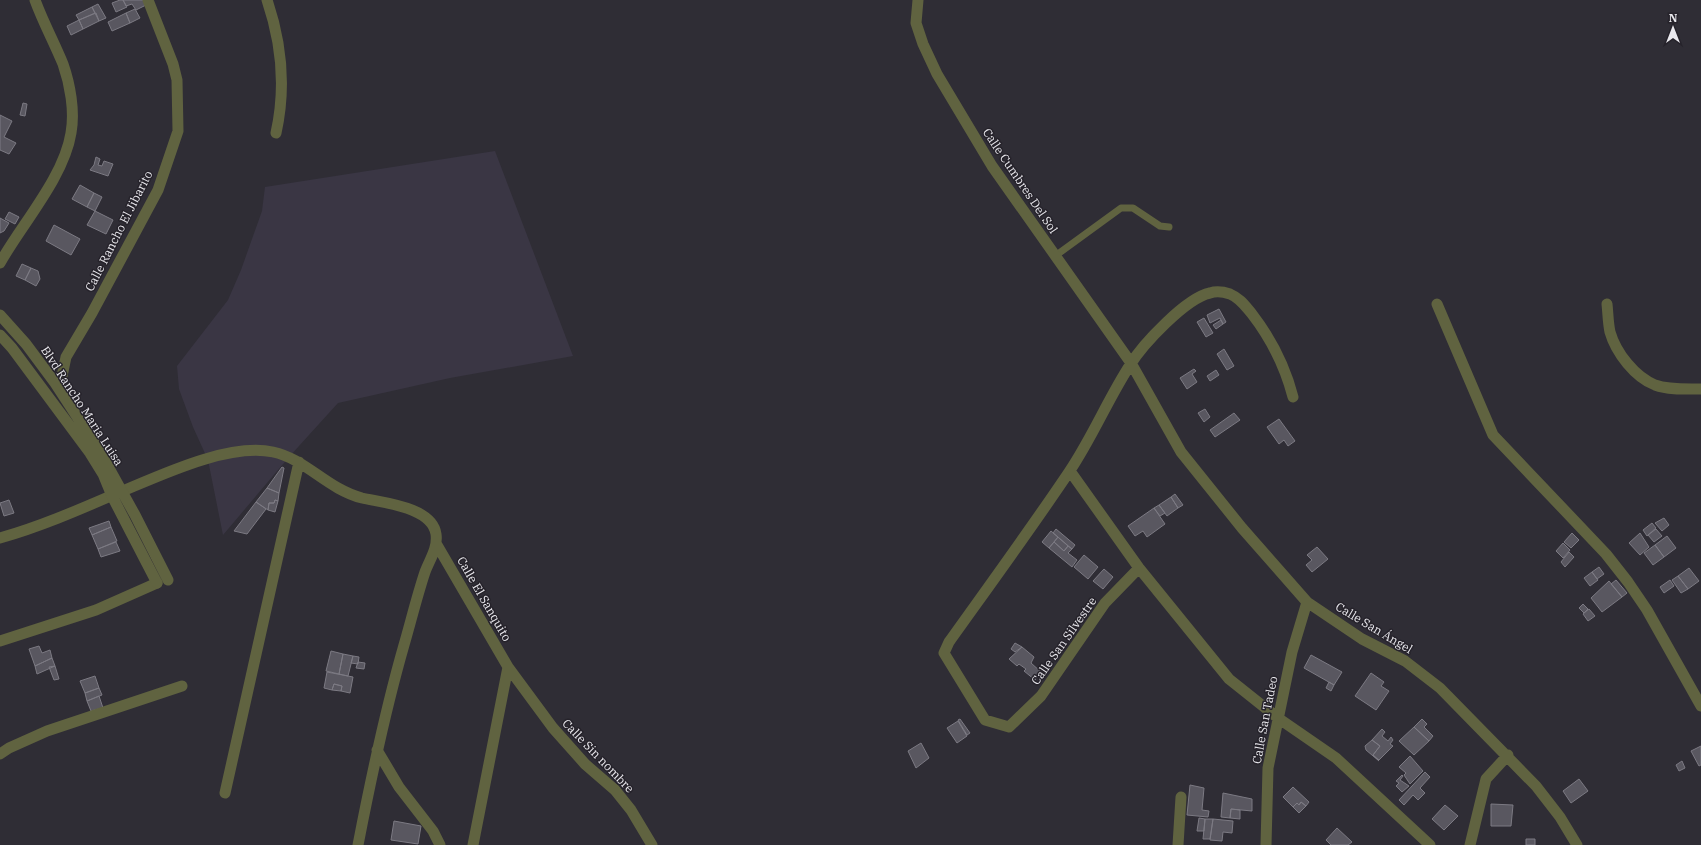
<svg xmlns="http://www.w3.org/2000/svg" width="1701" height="845" font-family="'IBM Plex Serif',serif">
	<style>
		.built { fill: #3a3644 }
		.building { fill: #595760; stroke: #7c7a83 }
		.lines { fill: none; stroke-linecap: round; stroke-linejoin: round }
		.service { stroke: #606340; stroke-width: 7 }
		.minor { stroke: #606340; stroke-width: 11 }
		.tertiary { stroke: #606340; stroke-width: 11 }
		.labels { text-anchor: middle; stroke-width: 3; stroke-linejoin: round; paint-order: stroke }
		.street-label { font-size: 12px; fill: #eae9ee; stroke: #26232b }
	</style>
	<rect width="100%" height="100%" fill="#2f2d35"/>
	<!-- built -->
	<path class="built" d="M495,151L573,356L450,378L338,403L289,457L223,535L208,460L193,427L179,389L177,366L228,300L241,270L262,211L265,187Z"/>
	<!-- building -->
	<path class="building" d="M120,0H123L127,7L116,12L112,3Z
		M123,0H146L148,4L136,10L132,4L126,6Z
		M98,4L106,18L99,21L92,7Z
		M92,7L95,13L79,20L76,15Z
		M135,9L140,18L130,23L126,13Z
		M96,13L99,21L83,29L79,20Z
		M126,13L130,23L112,31L108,22Z
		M79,20L83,29L71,35L67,26Z
		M23,103L27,104L25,116L20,115Z
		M0,115L12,121L4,137L16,143L9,154L0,150Z
		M96,157L100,159L98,165L102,166L104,161L113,164L108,176L90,170L94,165Z
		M80,185L94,193L87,207L72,199Z
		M94,193L102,197L95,211L87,207Z
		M95,211L113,220L106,234L87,225Z
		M9,212L19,217L15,224L5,219Z
		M0,218L9,223L4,231L0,233Z
		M54,225L80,239L71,255L46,241Z
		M22,264L31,268L25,280L16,276Z
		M31,268L38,271L40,279L36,286L25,280Z
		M1219,309L1226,322L1223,324L1220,318L1210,323L1207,315Z
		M1204,318L1213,333L1206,337L1197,322Z
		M1221,320L1223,324L1216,329L1213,325Z
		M1224,349L1234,366L1227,370L1217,354Z
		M1194,369L1196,371L1192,374L1197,382L1187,389L1180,378Z
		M1216,370L1219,375L1210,381L1207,376Z
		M1205,409L1210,417L1204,422L1198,413Z
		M1234,413L1240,420L1215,437L1210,430Z
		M1279,419L1295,441L1288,446L1284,440L1279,444L1267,427Z
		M282,467L284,468L279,493L267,488Z
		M267,488L279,493L278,501L275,500L274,503H269L268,510L256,502Z
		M1175,494L1183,505L1178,508L1171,497Z
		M1171,497L1178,508L1167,516L1159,505Z
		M9,500L14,513L4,516L0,503Z
		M275,500L278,501L275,512L268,510L269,503H274Z
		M256,502L266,509L247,534L234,531Z
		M1159,505L1165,513L1160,516L1154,508Z
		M1154,508L1165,524L1147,537L1143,531L1135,536L1128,526Z
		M1664,518L1669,525L1662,531L1655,523Z
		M109,521L111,527L92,535L89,528Z
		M1652,523L1656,528L1647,536L1643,530Z
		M111,527L117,541L98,549L92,535Z
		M1056,529L1075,545L1072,549L1053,533Z
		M1656,529L1662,536L1654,542L1648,535Z
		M1051,531L1058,537L1049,548L1042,542Z
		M1572,533L1579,540L1571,548L1564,542Z
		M1640,533L1649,547L1640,555L1629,543Z
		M1667,536L1676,548L1664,557L1655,545Z
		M1058,537L1068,546L1064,551L1054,542Z
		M116,542L120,551L101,557L98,549Z
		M1054,542L1064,551L1068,546L1072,549L1068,553L1077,560L1072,567L1049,548Z
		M1563,543L1570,550L1563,558L1556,551Z
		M1655,545L1664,557L1653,565L1644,553Z
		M1317,547L1328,559L1312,572L1306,565L1312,560L1307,555Z
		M1569,552L1574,557L1565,567L1561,562Z
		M1084,555L1098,567L1088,579L1074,567Z
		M1599,567L1604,574L1597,579L1592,572Z
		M1689,568L1699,581L1688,589L1678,576Z
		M1104,569L1113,577L1103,589L1093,581Z
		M1592,572L1598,580L1590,586L1584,578Z
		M1678,576L1688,589L1681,593L1672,580Z
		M1616,580L1627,593L1622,597L1611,584Z
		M1670,580L1674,586L1664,593L1660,587Z
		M1609,581L1622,597L1602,612L1591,598Z
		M1583,604L1588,609L1584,613L1579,608Z
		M1589,609L1595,616L1588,621L1583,614Z
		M1015,643L1022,647L1015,652L1011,649Z
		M39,646L42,653L50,650L52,658L35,666L29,649Z
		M1022,647L1034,657L1031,663L1041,672L1035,680L1024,671L1026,669L1019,664L1017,666L1009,659Z
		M331,651L343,654L339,674L326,671Z
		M343,654L353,656L348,676L339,674Z
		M1311,655L1342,672L1334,685L1304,668Z
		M353,656L359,657L358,664L351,663Z
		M52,658L55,666L37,674L35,666Z
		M358,662L365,663L364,669L356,668Z
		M55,666L59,679L54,680L49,667Z
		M327,672L353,677L350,693L341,691L342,686L334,684L332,690L324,688Z
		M1371,673L1384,682L1381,686L1389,691L1376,710L1355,696Z
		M95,676L99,688L85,693L80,681Z
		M1329,682L1334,685L1331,691L1326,688Z
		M334,684L342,686L341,691L332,690Z
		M99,688L102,695L87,701L85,693Z
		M99,696L103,708L91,711L87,701Z
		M960,719L970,733L967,735L958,720Z
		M1422,719L1427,724L1424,727L1433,736L1429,741L1414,727Z
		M958,721L967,736L957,743L947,728Z
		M1414,727L1429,741L1414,755L1399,741Z
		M1382,729L1385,732L1382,736L1388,741L1391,737L1393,740L1390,744L1393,746L1379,760L1373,755L1380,746L1372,740Z
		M1372,740L1380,746L1373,755L1379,761L1366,750L1365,746Z
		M921,743L929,758L916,768L908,751Z
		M1701,746V765L1699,766L1691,751Z
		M1410,756L1423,771L1410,784L1404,775L1406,773L1399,767Z
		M1682,761L1685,768L1679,771L1676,765Z
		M1425,772L1430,777L1420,788L1425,793L1418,800L1413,795L1404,805L1399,800Z
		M1402,775L1403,776L1400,780L1409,786L1402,792L1396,786L1399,783L1396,781Z
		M1579,779L1588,791L1571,803L1563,791Z
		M1190,785L1204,788L1202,810L1209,811L1208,817L1187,815Z
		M1293,787L1309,802L1306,806L1301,802L1299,805L1297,803L1293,807L1283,797Z
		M1223,793L1252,799V811L1231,809L1230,818L1221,817Z
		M1301,802L1306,806L1299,813L1293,807L1297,803L1299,805Z
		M1491,804L1513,805L1511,826H1491Z
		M1445,805L1458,816L1444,830L1432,819Z
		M1231,809L1240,810V819L1230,818Z
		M1199,818L1205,819L1204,831H1197Z
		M1205,819H1213L1210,839H1203Z
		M1213,819L1233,821L1232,833L1223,832L1222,841L1210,840Z
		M394,821L421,826L418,844L391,840Z
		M1337,828L1352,842L1348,845H1331L1326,840Z
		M1526,839H1535V845H1526Z"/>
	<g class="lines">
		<!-- service -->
		<path class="service" d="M1055,256L1121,208H1133L1160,226L1169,227"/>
		<!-- minor -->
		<path class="minor" d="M267,0C282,44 286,88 276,133
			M918,0L916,23L923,44L937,74L992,166L1131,363L1181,452L1242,528L1307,602L1362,639L1405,661L1440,688L1536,786L1560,817L1577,845
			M0,263C22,224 64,177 71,133C75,111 70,84 63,64C54,42 43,22 35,0
			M1437,304L1493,435L1606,554L1628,582L1647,610L1701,706
			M1607,304C1608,313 1608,323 1610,332C1616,353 1635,377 1655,385C1669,390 1686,389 1701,389
			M65,396L61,381L66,357L92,313L158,190L178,131L177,80L173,64L148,0
			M1070,471L1139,568L1229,679L1278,718L1336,758L1430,845
			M0,538C39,527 76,511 113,495C155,478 227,442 273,452C306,459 327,489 362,498C384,503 432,507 436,534C438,548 430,559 425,572C417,596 411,621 404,645C385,711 371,778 358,845
			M437,545L508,667L553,728L585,764L615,790L631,810L652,845
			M1139,568L1105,603L1041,696L1009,727L985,720L944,653L949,642C989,586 1030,530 1069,472C1092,438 1108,399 1130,365C1143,344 1186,298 1210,293C1216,291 1224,292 1230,294C1240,298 1246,307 1252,314C1272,340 1285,366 1293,397
			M0,641L96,610L157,583
			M377,750L399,787L433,831L440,845
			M0,754L9,748L47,731L182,686
			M225,793L299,462
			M473,845L508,667
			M1178,845L1181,797
			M1266,845L1268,768L1292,652L1307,602
			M1470,845L1486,779L1508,755"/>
		<!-- tertiary -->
		<path class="tertiary" d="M0,315L26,344L55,383L100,452L135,515L168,580
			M0,335L12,348L90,453L103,474L112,496L157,583"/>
	</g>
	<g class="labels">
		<!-- street labels -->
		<g class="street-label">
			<text transform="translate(1020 181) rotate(56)" y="4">Calle Cumbres Del Sol</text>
			<text transform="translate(119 231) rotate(-63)" y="4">Calle Rancho El Jibarito</text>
			<text transform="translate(82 406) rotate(57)" y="4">Blvd Rancho Maria Luisa</text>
			<text transform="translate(484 599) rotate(60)" y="4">Calle El Sanquito</text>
			<text transform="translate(1374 628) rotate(31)" y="4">Calle San Ángel</text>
			<text transform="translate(1064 641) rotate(-55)" y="4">Calle San Silvestre</text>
			<text transform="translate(1265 720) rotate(-79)" y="4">Calle San Tadeo</text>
			<text transform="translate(598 756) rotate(46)" y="4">Calle Sin nombre</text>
		</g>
	</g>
	<!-- north arrow -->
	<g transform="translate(1673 28)" stroke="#26232b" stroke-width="3" paint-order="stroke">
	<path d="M0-3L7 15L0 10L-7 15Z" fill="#eae9ee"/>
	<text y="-6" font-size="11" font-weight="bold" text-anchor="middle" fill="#eae9ee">N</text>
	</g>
</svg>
